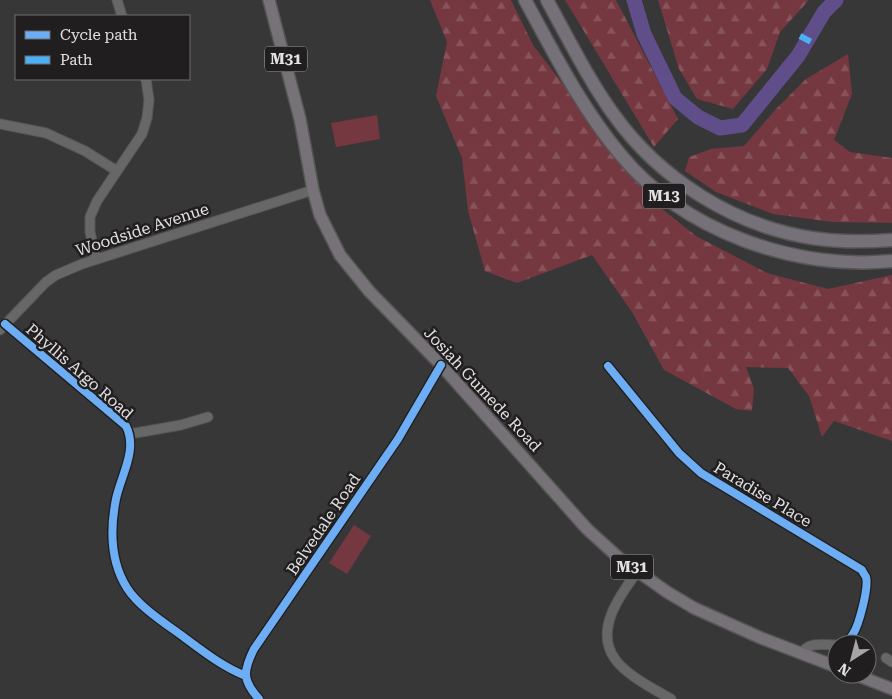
<svg xmlns="http://www.w3.org/2000/svg" width="892" height="699" font-family="'Roboto Serif',serif">
	<style>
		.forest { fill: url(#forest-firs) }
		.pitch { fill: #753740 }
		.lines { fill: none; stroke-linecap: round; stroke-linejoin: round }
		.river { stroke: #604e8b; stroke-width: 15 }
		.minor-casing { stroke: #565656; stroke-width: 11 }
		.major-casing { stroke: #565656; stroke-width: 14 }
		.highway-casing { stroke: #565656; stroke-width: 15 }
		.minor { stroke: #686768; stroke-width: 9 }
		.major { stroke: #777278; stroke-width: 11 }
		.highway { stroke: #767179; stroke-width: 12 }
		.quiet { stroke: #4cb0f7; stroke-width: 6; stroke-dasharray: 12 6; stroke-linecap: butt }
		.cycleway-casing { stroke: #201e1f; stroke-width: 11 }
		.cycleway { stroke: #6dadf4; stroke-width: 8 }
		.labels { text-anchor: middle; stroke-width: 5; stroke-linejoin: round; paint-order: stroke }
		.shield { fill: #201e1f; stroke: #a8a6a8; stroke-width: 1 }
		.shield-label { font-size: 15px; font-weight: bold; fill: #e3e1e2 }
		.street-label { font-size: 16px; fill: #e3e1e2; stroke: #201e1f }
	</style>
	<defs>
		<pattern id="forest-firs" width="22" height="20" patternUnits="userSpaceOnUse" patternTransform="scale(1.25)"><rect width="22" height="20" fill="#753740"/><path d="M5 1l3.5 6h-7zM16 11l3.5 6h-7z" fill="#88545b"/></pattern>
	</defs>
	<rect width="100%" height="100%" fill="#383738"/>
	<!-- forest -->
	<path class="forest" d="M430,0H511L533,45L652,201L696,236L767,273L828,289L892,275V441L834,421L822,437L809,396L788,368L746,367L754,389L752,411L736,409L664,370L632,312L592,255L517,283L485,271L468,211L462,158L436,96L447,42Z
		M565,0H616L678,119L654,147Z
		M658,0H809L780,32L767,69L733,109L697,99L679,69Z
		M848,54L852,94L834,140L850,152L892,158V223L833,222L773,214L716,192L685,171L689,157L711,149L744,146L777,108L806,79Z"/>
	<!-- pitch -->
	<path class="pitch" d="M377,115L380,139L336,147L331,123Z
		M354,525L371,536L347,574L329,563Z"/>
	<g class="lines">
		<!-- river -->
		<path class="river" d="M634,0L644,34L675,98L698,117L720,128L742,125L798,56L824,12L836,0"/>
		<!-- minor casing -->
		<g class="minor-casing">
			<path id="minor" d="M117,0L122,16
				M0,124L46,133L85,151L117,171
				M96,259L90,232V217L97,201L142,134L147,118L149,100L146,79
				M5,324L126,426C138,450 121,475 116,499C110,529 110,561 127,588C139,607 166,624 185,638C204,652 223,667 246,676
				M0,330L46,282L56,275L82,264L313,190
				M608,366L679,453L701,473L862,570C863,573 865,575 866,577C869,587 859,625 853,634C850,639 847,642 842,644
				M130,434L181,425L208,417
				M637,572C620,595 594,630 615,659C626,675 654,689 671,699
				M802,653C808,641 826,645 837,645
				M886,658L892,662
				M259,699C242,680 243,671 254,649L398,439L441,365"/>
		</g>
		<!-- major casing -->
		<g class="major-casing">
			<path id="major" d="M269,0L300,119L313,190L320,215L340,255L369,291L441,365L587,529L619,558L667,592L694,608L761,638L837,667
				M854,674L892,689"/>
		</g>
		<!-- highway casing -->
		<g class="highway-casing">
			<path id="highway" d="M525,0C554,53 581,107 620,154C684,232 794,270 892,261
				M547,0C568,38 588,79 614,115C660,179 734,226 812,238C839,242 866,242 892,240"/>
		</g>
		<!-- minor -->
		<use href="#minor" class="minor"/>
		<!-- major -->
		<use href="#major" class="major"/>
		<!-- highway -->
		<use href="#highway" class="highway"/>
		<!-- quiet -->
		<path class="quiet" d="M800,36L815,44"/>
		<!-- cycleway casing -->
		<g class="cycleway-casing">
			<path id="cycleway" d="M5,324L126,426C138,450 121,475 116,499C110,529 110,561 127,588C139,607 166,624 185,638C204,652 223,667 246,676
				M608,366L679,453L701,473L862,570C863,573 865,575 866,577C869,587 859,625 853,634C850,639 847,642 842,644
				M259,699C242,680 243,671 254,649L398,439L441,365"/>
		</g>
		<!-- cycleway -->
		<use href="#cycleway" class="cycleway"/>
	</g>
	<g class="labels">
		<!-- shield labels -->
		<g class="shield">
			<rect x="265" y="46.5" width="42" height="25" rx="4"/>
			<rect x="643" y="183.5" width="42" height="25" rx="4"/>
			<rect x="611" y="554.5" width="42" height="25" rx="4"/>
		</g>
		<g class="shield-label">
			<text x="286" y="64">M31</text>
			<text x="664" y="201">M13</text>
			<text x="632" y="572">M31</text>
		</g>
		<!-- street labels -->
		<g class="street-label">
			<text transform="translate(142 229) rotate(-18)" y="6">Woodside Avenue</text>
			<text transform="translate(80 371) rotate(41)" y="6">Phyllis Argo Road</text>
			<text transform="translate(483 389) rotate(47)" y="6">Josiah Gumede Road</text>
			<text transform="translate(763 494) rotate(31)" y="6">Paradise Place</text>
			<text transform="translate(323 524) rotate(-56)" y="6">Belvedale Road</text>
		</g>
	</g>
	<!-- legend -->
	<rect x="15" y="15" width="175" height="65" fill="#201e1f" stroke="#6e6c6d"/>
	<rect x="25" y="31" width="25" height="8" fill="#6dadf4" stroke="#6e6c6d"/>
	<text x="60" y="40" font-size="15" fill="#e3e1e2">Cycle path</text>
	<rect x="25" y="56" width="25" height="8" fill="#4cb0f7" stroke="#6e6c6d"/>
	<text x="60" y="65" font-size="15" fill="#e3e1e2">Path</text>
	<!-- north arrow -->
	<g transform="translate(852 659) rotate(216)"><circle r="24" fill="#201e1f" stroke="#6e6c6d"/>
	<path d="M0-4L9 19L0 12L-9 19Z" fill="#a7a6a6"/>
	<text y="-8" font-size="14" font-weight="bold" text-anchor="middle" fill="#e3e1e2">N</text>
	</g>
</svg>
